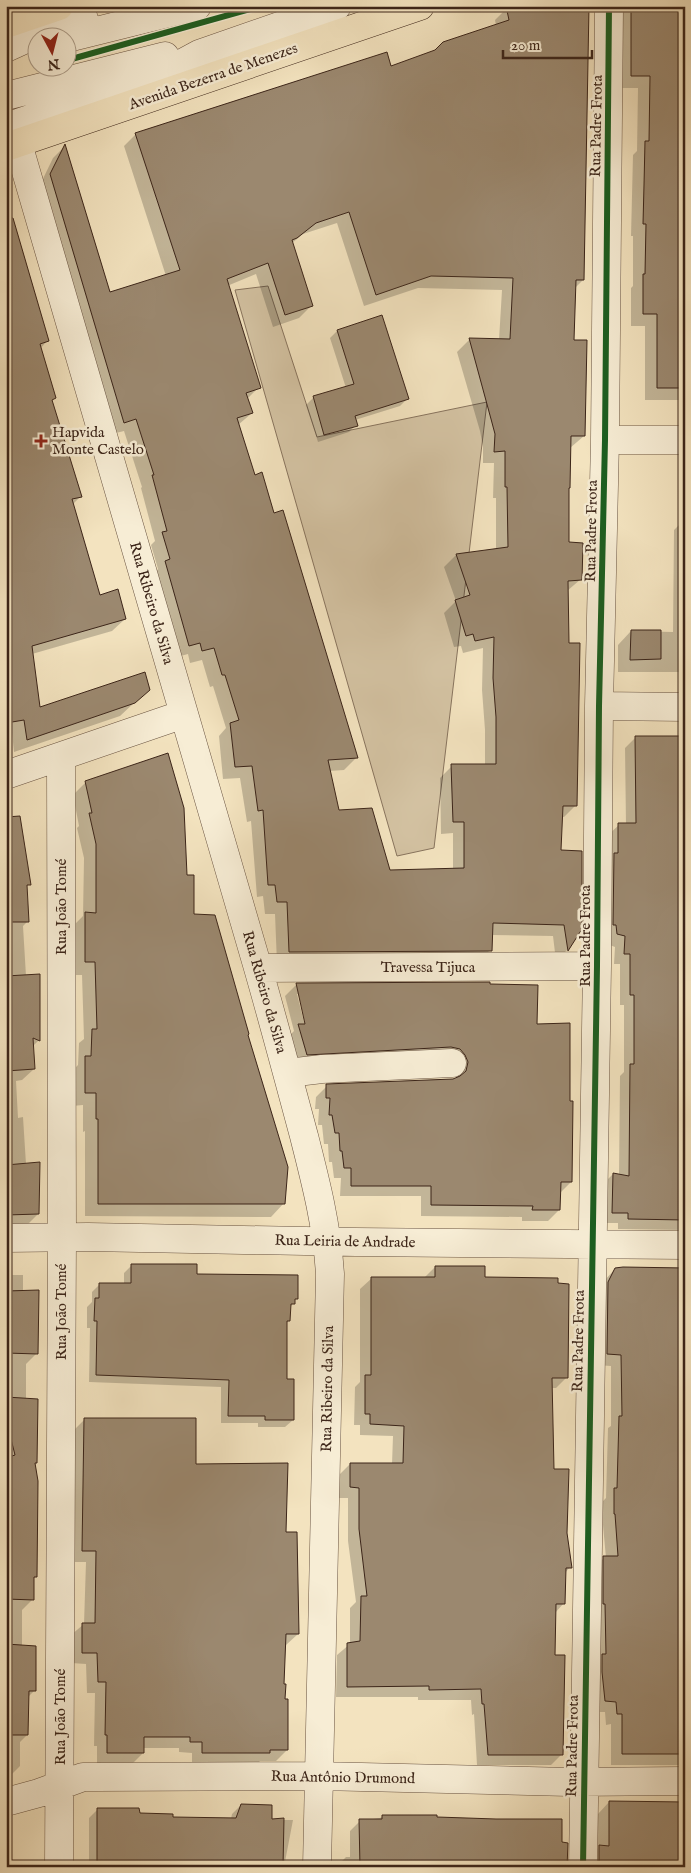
<svg xmlns="http://www.w3.org/2000/svg" width="691" height="1873" font-family="'IM FELL English',serif">
	<style>
		.green { fill: #d4c3a3; stroke: #88745e }
		.shadow { fill: #0003; fill-rule: evenodd }
		.building { fill: #9b886f; stroke: #3c2519; fill-rule: evenodd }
		.lines { fill: none; stroke-linecap: round; stroke-linejoin: round }
		.minor-casing { stroke: #6a5442; stroke-width: 29 }
		.major-casing { stroke: #3c2519; stroke-width: 29 }
		.minor { stroke: #f7edd5; stroke-width: 28 }
		.major { stroke: #f3e3bf; stroke-width: 28 }
		.cycleway-casing { stroke: #f7edd5; stroke-width: 9 }
		.cycleway { stroke: #1b5e20; stroke-width: 6 }
		.poi-dot { fill: #8f2418; stroke: #f7edd5; stroke-width: 2 }
		.labels { text-anchor: middle; stroke-width: 5; stroke-linejoin: round; paint-order: stroke }
		.street-label { font-size: 15px; fill: #3c2519; stroke: #f7edd5 }
		.poi-label { font-size: 15px; fill: #3c2519; stroke: #f7edd5; text-anchor: start }
	</style>
	<rect width="100%" height="100%" fill="#f3e3bf"/>
	<filter id="stains"><feTurbulence type="fractalNoise" baseFrequency=".004" numOctaves="4"/><feColorMatrix values="0 0 0 0 .2 0 0 0 0 .09 0 0 0 0 .02 0 0 0 .5 -.17"/></filter>
	<radialGradient id="worn" r=".72"><stop offset=".6" stop-color="#630" stop-opacity="0"/><stop offset="1" stop-color="#630" stop-opacity=".3"/></radialGradient>
	<!-- green -->
	<path class="green" d="M268,286L317,437L487,402L434,848L397,856L235,290Z"/>
	<!-- shadow -->
	<path class="shadow" d="M619,6H685V400H645V326H631V288L633,286V236H631L633,155L637,151L638,88H619Z
		M507,8L583,280L575,288L573,341L584,436L570,448L567,543L581,579L567,591L568,645L576,805L564,817H562L560,851L580,929L567,950L556,961L553,936L491,935L490,950L478,962L277,964L275,914H265L263,896L257,897L251,821L247,822L240,778L223,779L219,736L226,728L213,686L210,687L202,660L190,663L188,654L177,657L153,574L158,569L151,545L155,541L141,488L142,487L124,431L112,434L39,187L53,158L64,147L109,293L166,276L124,146L136,134L391,68L496,26L495,20ZM337,223L364,306L418,288L502,290L499,340H469L457,352L480,431L483,447V463H494L493,498H496V550L456,555L444,567L456,601L444,613L454,647L461,646L463,653L483,648L482,690L485,730V765L452,766L440,778L441,834L453,833V870L389,871L338,812L329,771L344,770L356,758L273,514L251,469L238,425L252,413L247,399L259,387L227,286L256,274L273,327L299,318L311,306L291,244L303,234Z
		M6,204L47,341L40,349L54,398L51,401L81,496L72,505L99,596L125,619L112,631L32,654L39,708L149,689L120,716L14,752L12,733H6Z
		M337,331L407,399L400,406L355,420L356,425L349,432L318,442L306,405L313,398L346,388L330,338Z
		M685,519V672H618V645L631,631L673,632L674,530Z
		M636,737L685,738V1230L618,1229V1223H602V1185L613,1174L619,1176L620,1076L624,1072V1005H620V964H614L615,947L607,944L608,835L619,825H626L625,748Z
		M86,782L185,876L193,916L247,1035L284,1203L271,1217L85,1216V1131L83,1132V1105L72,1106V1071L78,1065L79,1043L84,1039L82,975H73L72,927L83,916L84,858L77,828L79,826L73,795Z
		M18,816L29,884L26,887L28,921L23,926L26,976L39,1040L32,1047L34,1069L22,1080L16,1081L18,1118L23,1117L26,1164L38,1214L26,1226H6V818Z
		M296,985L536,1025L571,1182L560,1193L559,1210L548,1221H522V1217L421,1216V1196H340L341,1178H334L332,1162H329L328,1144H324L322,1125H318L319,1109H315L316,1097L327,1086L456,1079L457,1074L296,1066L288,1037L294,1031L285,996ZM297,994H300L308,1030H306Z
		M132,1265L196,1275L296,1298L290,1308L289,1320L286,1324V1381L293,1420L285,1427H258V1423H221V1387L89,1382L90,1328H87V1307L92,1302V1292L100,1284H124V1273Z
		M435,1267L484,1279L567,1377L556,1388H551L553,1470L566,1533L570,1567L565,1573L564,1603L555,1613L554,1656L562,1754L551,1765H477L474,1714L472,1715L471,1700H418V1697H336L337,1655L350,1644V1608L356,1602L348,1541V1498H339V1475L350,1464H392L393,1436L360,1435V1425H354L355,1387L360,1382V1289L372,1278H424Z
		M615,1269H685V1765H611V1724L606,1725L605,1712H594L593,1569L604,1558H606L603,1525V1501L606,1498L608,1428L611,1426V1366L596,1365L604,1281Z
		M6,1275H23V1292L37,1353L26,1364V1400L36,1463L34,1464L35,1577L33,1579V1599L22,1610V1646L34,1691L27,1698V1735L20,1742V1766L8,1778H6Z
		M84,1420L195,1465L285,1533L298,1634L286,1645H284L283,1685L287,1750L276,1761H260L257,1764H192V1753L179,1752V1748H143V1753L132,1764L97,1763V1746H94L95,1693H87L86,1664L71,1663V1635L84,1624L86,1562H72L73,1431Z
		M609,1802L685,1867H588V1857L598,1848V1814Z
		M241,1805L270,1820H293L284,1867H89V1818L98,1809L172,1818L231,1819L232,1814Z
		M383,1816L436,1818L561,1843L566,1867H336L346,1857H350V1831L360,1821L380,1818Z"/>
	<!-- building -->
	<path class="building" d="M506,6H589L584,280H576L574,340H587L585,436H571L570,488H569V542L583,543L582,580L568,581L569,643H580L577,806H563L561,850L582,851V929L568,951L564,925L493,923L492,951L289,952L287,902H277L275,885H268L263,810L258,811L252,766L235,767L230,723L239,720L225,675H222L214,648L202,651L200,643L189,646L165,561L170,559L162,532L167,531L152,475H154L136,419L124,423L50,174L65,144L110,292L180,270L135,133L387,52L391,66L435,50L443,42L509,20ZM349,212L376,295L431,276L513,278L510,339L469,338L491,419L495,434L494,452L505,451V487H507L508,547L456,554L470,595L455,600L466,636L473,634L475,641L494,637L493,678L496,717V764H451L453,822H464V868L390,870L372,808L339,810L328,760L358,758L283,510L274,513L262,472L255,475L237,418L253,413L246,393L261,388L227,279L268,263L285,315L313,306L292,240L297,238L316,223Z
		M631,6H685V388H657V314H643V274H645L646,224H643L644,185L645,141H649L650,76H631Z
		M13,218L49,341L40,344L56,398L52,400L82,497L72,499L100,595L118,589L126,619L32,646L40,707L145,672L150,690L135,703L27,740L24,720L6,723V219Z
		M382,315L409,399L355,416L358,426L324,435L313,396L354,384L337,330Z
		M631,630H661V659L630,660Z
		M635,736H685V1220L628,1219V1213H612L613,1173L629,1176L630,1064H634V995H630V954H624L625,936L617,934L616,925H613L614,853H618V823H636Z
		M168,753L184,808L187,875H194V914L215,915L249,1034L248,1035L288,1167L285,1204H98V1119H96V1093H85V1056H91L92,1029H97L95,962H85V912L96,913V844L89,813H92L85,781Z
		M20,816L31,885H27L29,922H6V817Z
		M40,974V1041L33,1038L35,1069L6,1071V976Z
		M490,982V984L538,985L537,1024L570,1023V1101H573L572,1182H561L560,1210H532L533,1206L431,1205V1186H351V1168H344L342,1151H340L339,1133H335L332,1115H329L330,1098H326V1084L453,1079L460,1076L466,1071L468,1062L465,1055L460,1049L451,1047L307,1055L298,1024H305L296,983Z
		M40,1162L39,1214L6,1215V1165Z
		M131,1264H197V1274L298,1275V1299H295V1304H291L290,1321H287V1379H294V1420H265V1416H228L229,1380L96,1375L97,1321H94L95,1298H99V1283H131Z
		M435,1266H485V1277L558,1278V1283L569,1284L568,1378H552L554,1469H569L567,1533L572,1568H566L565,1604H556L555,1655H565L563,1755H488L484,1704H482L481,1689L429,1690V1686L347,1687V1643L360,1641L361,1596H367L359,1529V1488L350,1487V1463H403L404,1426L370,1424V1414H365V1375H371V1277H435Z
		M623,1267L685,1268V1754H622V1714H617L616,1702L605,1701L602,1672V1654H606L605,1604H603V1556H618L615,1514H614V1488H617L619,1416H622L621,1355L607,1354L608,1282L615,1268Z
		M39,1290L38,1354L6,1353V1291Z
		M6,1397L38,1399L37,1463H35L38,1481L37,1577H34V1600L6,1599V1458L15,1455L6,1419Z
		M84,1418H196V1464L288,1463L286,1532H297L299,1634H286L284,1684H286L285,1699H288V1750H270V1753H202V1742H190V1737H144V1753H107V1735H105L106,1682H98L97,1653H82V1623H95L96,1551H82Z
		M6,1644L36,1646V1691H29L28,1735H6Z
		M609,1801L685,1802V1867H599V1845L609,1846Z
		M241,1804L272,1805V1819L284,1818L283,1867H97V1808H139L140,1813L173,1814V1817L236,1818Z
		M382,1815H437V1817L496,1819H562V1842L568,1843L567,1867H360L359,1819H382Z"/>
	<g class="lines">
		<!-- minor casing -->
		<g class="minor-casing">
			<path id="minor" d="M68,38L197,6
				M6,48L30,37L84,19
				M6,96L165,56
				M6,127L162,74L199,54L337,6
				M18,144L258,968C274,1024 289,1080 304,1136C316,1183 327,1226 330,1274L317,1867
				M605,440H685
				M599,706L685,707
				M6,775L184,714
				M258,968L597,966
				M288,1073L322,1069L452,1063
				M6,1238L88,1237L356,1242L685,1245
				M6,1802L39,1793L83,1777H95L319,1776L569,1782L685,1781
				M59,1867L62,1237L61,757
				M583,1867L597,966L599,706L605,440L609,6"/>
		</g>
		<!-- major casing -->
		<g class="major-casing">
			<path id="major" d="M6,24L59,6
				M6,147L420,6"/>
		</g>
		<!-- minor -->
		<use href="#minor" class="minor"/>
		<!-- major -->
		<use href="#major" class="major"/>
		<!-- cycleway casing -->
		<g class="cycleway-casing">
			<path id="cycleway" d="M68,60L261,6
				M583,1867L597,966L599,706L605,440L609,6"/>
		</g>
		<!-- cycleway -->
		<use href="#cycleway" class="cycleway"/>
	</g>
	<!-- markers -->
	<path class="poi-dot" d="M38.5 433.5h5v5h5v5h-5v5h-5v-5h-5v-5h5z"/>
	<g class="labels">
		<!-- street labels -->
		<g class="street-label">
			<text transform="translate(213 76) rotate(-19)" y="5">Avenida Bezerra de Menezes</text>
			<text transform="translate(596 126) rotate(-89)" y="5">Rua Padre Frota</text>
			<text transform="translate(591 531) rotate(-89)" y="5">Rua Padre Frota</text>
			<text transform="translate(152 603) rotate(74)" y="5">Rua Ribeiro da Silva</text>
			<text transform="translate(61 907) rotate(-90)" y="5">Rua João Tomé</text>
			<text transform="translate(585 936) rotate(-90)" y="5">Rua Padre Frota</text>
			<text x="428" y="972">Travessa Tijuca</text>
			<text transform="translate(265 992) rotate(74)" y="5">Rua Ribeiro da Silva</text>
			<text transform="translate(345 1241) rotate(1)" y="5">Rua Leiria de Andrade</text>
			<text transform="translate(61 1312) rotate(-90)" y="5">Rua João Tomé</text>
			<text transform="translate(578 1341) rotate(-89)" y="5">Rua Padre Frota</text>
			<text transform="translate(327 1389) rotate(-89)" y="5">Rua Ribeiro da Silva</text>
			<text transform="translate(60 1717) rotate(-90)" y="5">Rua João Tomé</text>
			<text transform="translate(572 1746) rotate(-89)" y="5">Rua Padre Frota</text>
			<text transform="translate(343 1777) rotate(1)" y="5">Rua Antônio Drumond</text>
		</g>
		<!-- poi labels -->
		<g class="poi-label">
			<text x="52" y="437">Hapvida<tspan x="52" dy="17">Monte Castelo</tspan></text>
		</g>
	</g>
	<!-- margin -->
	<rect width="691" height="1873" fill="none" stroke="#f3e3bf" stroke-width="25"/>
	<rect x="8" y="8" width="676" height="1858" fill="none" stroke="#3c2519" stroke-width="2.5"/>
	<rect x="12" y="12" width="666" height="1848" fill="none" stroke="#3c2519"/>
	<!-- north arrow -->
	<g transform="translate(52 52) rotate(173)"><circle r="24" fill="#f7edd5" stroke="#ac9d8a"/>
	<path d="M0-4L9 19L0 12L-9 19Z" fill="#8f2418"/>
	<text y="-8" font-size="14" font-weight="bold" text-anchor="middle" fill="#3c2519">N</text>
	</g>
	<!-- scale -->
	<path d="M503 50v8h89v-8" fill="none" stroke="#3c2519" stroke-width="2.5"/>
	<text x="511" y="50" font-size="15" fill="#3c2519" stroke="#f7edd5" stroke-width="4" paint-order="stroke">20 m</text>
	<rect width="100%" height="100%" filter="url(#stains)"/>
	<rect width="100%" height="100%" fill="url(#worn)"/>
</svg>
